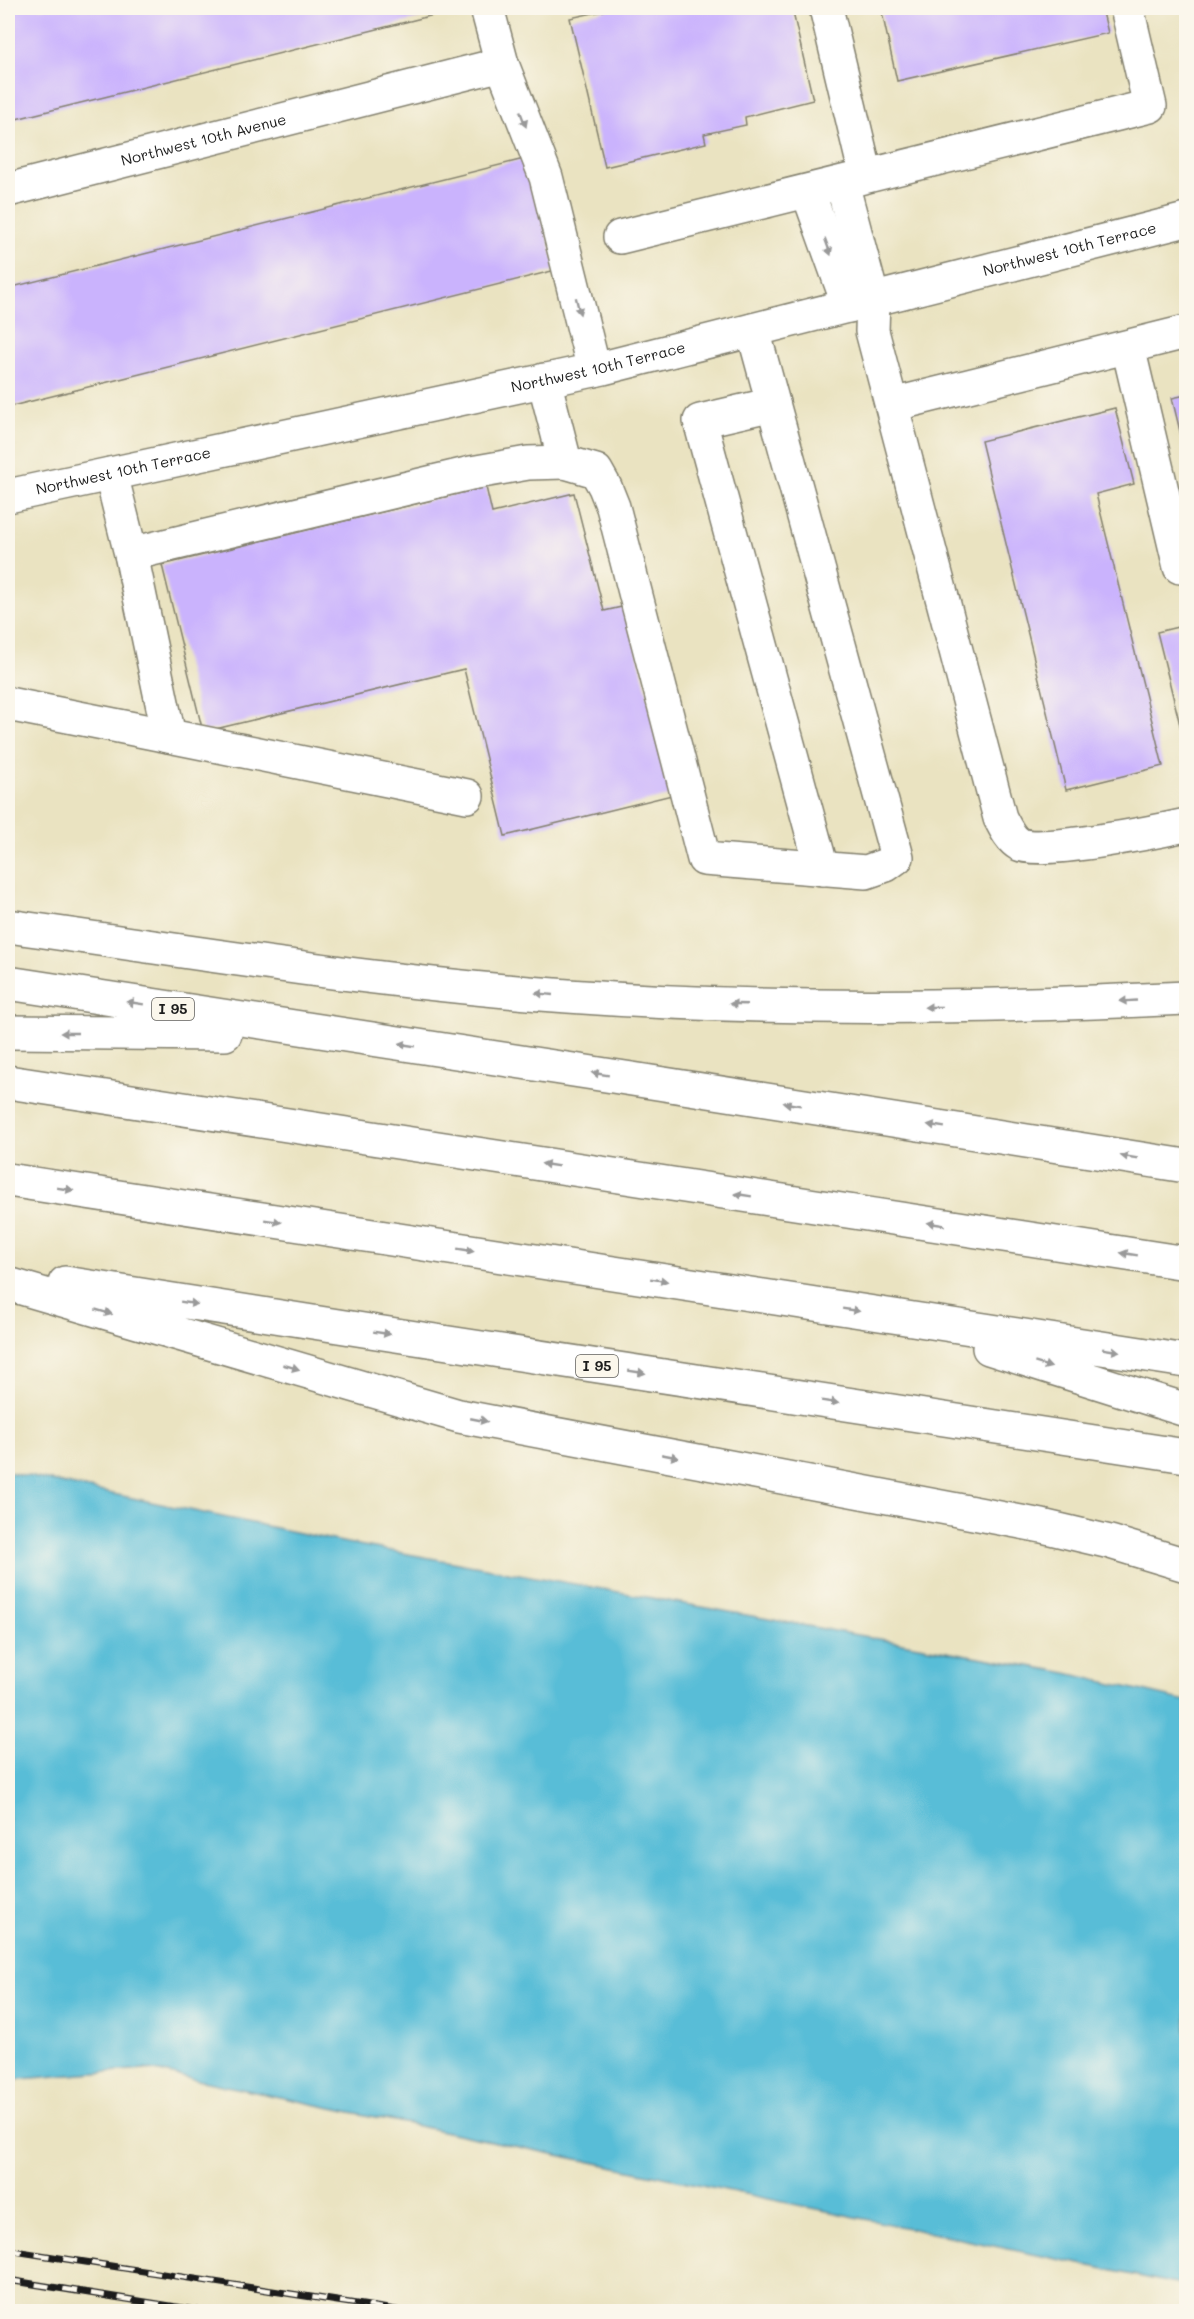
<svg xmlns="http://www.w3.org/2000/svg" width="1194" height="2319" font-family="Mali,sans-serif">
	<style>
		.water { fill: #58bdd7; stroke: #3a6c7a; stroke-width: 1.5 }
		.building { fill: #cab3fd }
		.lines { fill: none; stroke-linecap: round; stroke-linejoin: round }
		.minor-casing { stroke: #83806e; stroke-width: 36 }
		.highway-casing { stroke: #83806e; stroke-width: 36 }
		.minor { stroke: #fff; stroke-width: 33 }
		.highway { stroke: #fff; stroke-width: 33 }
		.rail-casing { stroke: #1c1c1c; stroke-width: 7 }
		.rail { stroke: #fbf7ec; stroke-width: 4.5; stroke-dasharray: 14; stroke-linecap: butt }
		.oneway { fill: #999 }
		.labels { text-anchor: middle; stroke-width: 6; stroke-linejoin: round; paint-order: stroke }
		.shield { fill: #fbf7ec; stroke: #5f5e5a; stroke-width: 1.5 }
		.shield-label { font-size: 14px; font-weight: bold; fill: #1c1c1c }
		.street-label { font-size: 15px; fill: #1c1c1c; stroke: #fbf7ec }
	</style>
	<rect width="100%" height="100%" fill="#fbf7ec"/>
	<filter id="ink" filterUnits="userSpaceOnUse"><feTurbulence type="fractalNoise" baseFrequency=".0167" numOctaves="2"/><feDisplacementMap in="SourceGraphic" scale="12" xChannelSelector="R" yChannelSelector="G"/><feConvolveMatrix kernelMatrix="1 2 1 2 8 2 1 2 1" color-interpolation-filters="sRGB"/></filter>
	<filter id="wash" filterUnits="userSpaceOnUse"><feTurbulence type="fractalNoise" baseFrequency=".008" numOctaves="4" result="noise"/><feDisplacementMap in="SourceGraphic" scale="24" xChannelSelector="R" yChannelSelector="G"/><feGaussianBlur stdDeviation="1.35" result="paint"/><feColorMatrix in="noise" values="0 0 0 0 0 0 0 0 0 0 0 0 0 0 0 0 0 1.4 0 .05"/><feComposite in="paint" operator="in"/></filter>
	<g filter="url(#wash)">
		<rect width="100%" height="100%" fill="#eae3c1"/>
		<!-- water -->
		<path class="water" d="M8,1472L347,1543L1062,1672L1186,1701V2286L145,2069L8,2080Z"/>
		<g id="blocks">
			<!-- building -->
			<path class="building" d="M8,8H462L8,121Z
				M616,8H792L813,100L745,117L746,125L704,134L706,143L605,167L570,18Z
				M881,8H1102L1108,33L897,81Z
				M528,158L556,270L8,407V288Z
				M1186,395V456L1172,398Z
				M1115,408L1134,484L1096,494L1163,766L1066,790L981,441Z
				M486,487L492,513L574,493L604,611L626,606L672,795L505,836L464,669L203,732L162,565Z
				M1186,625V749L1157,632Z"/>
		</g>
	</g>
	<g filter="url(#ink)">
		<use href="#blocks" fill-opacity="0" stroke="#83806e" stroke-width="1.5"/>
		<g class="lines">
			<!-- minor casing -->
			<g class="minor-casing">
				<g id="minor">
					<path d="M826,8L866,176"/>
					<path d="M502,64L546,177L594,370"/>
					<path d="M842,183L873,300L872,331L1000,818C1005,827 1010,839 1019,844C1040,855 1159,831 1186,825"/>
					<path id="s1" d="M8,190L502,64L487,8"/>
					<path d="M808,192L849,306"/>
					<path d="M620,237L1150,106L1127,8"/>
					<path d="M1128,347L1180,567L1186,566"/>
					<path d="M544,380L565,462L596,471L605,487L613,507L704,859L866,872L886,865L897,857L753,330"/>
					<path d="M773,404L700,421L822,869"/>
					<path d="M892,405L1186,332"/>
					<path d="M111,474L131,554L471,473L528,463L565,462"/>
					<path id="s2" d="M8,496L603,368L1186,220"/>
					<path d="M131,554L169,736L467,796"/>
					<path d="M8,704L169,736"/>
				</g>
			</g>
			<!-- highway casing -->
			<g class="highway-casing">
				<path id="highway" d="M8,926C194,952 380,983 568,996C774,1011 980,1008 1186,998
					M8,983L632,1079L1186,1166
					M8,1032L225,1034
					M8,1082L1186,1263
					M8,1180L1186,1361
					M65,1283L370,1331L1186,1456
					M8,1284L459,1416L1042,1526L1110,1542L1186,1565
					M989,1348L1186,1410"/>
			</g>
			<!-- minor -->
			<use href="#minor" class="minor"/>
			<!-- highway -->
			<use href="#highway" class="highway"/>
			<!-- rail casing -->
			<g class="rail-casing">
				<path id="rail" d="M8,2250L408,2312
					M8,2280L208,2312"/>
			</g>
			<!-- rail -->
			<use href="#rail" class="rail"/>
		</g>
		<!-- one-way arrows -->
		<defs><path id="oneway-solid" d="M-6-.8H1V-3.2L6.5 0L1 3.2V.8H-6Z" transform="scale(1.5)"/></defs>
		<g class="oneway">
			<use href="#oneway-solid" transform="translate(523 119) rotate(69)"/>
			<use href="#oneway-solid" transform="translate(828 247) rotate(70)"/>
			<use href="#oneway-solid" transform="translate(578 306) rotate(76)"/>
			<use href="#oneway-solid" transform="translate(544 994) rotate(-174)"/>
			<use href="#oneway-solid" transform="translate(1128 1001) rotate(177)"/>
			<use href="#oneway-solid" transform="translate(135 1003) rotate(-171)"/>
			<use href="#oneway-solid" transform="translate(738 1004) rotate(-178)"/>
			<use href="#oneway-solid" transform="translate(933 1007) rotate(179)"/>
			<use href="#oneway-solid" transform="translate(69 1033) rotate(-180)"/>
			<use href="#oneway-solid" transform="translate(407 1045) rotate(-171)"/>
			<use href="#oneway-solid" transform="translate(600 1074) rotate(-171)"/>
			<use href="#oneway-solid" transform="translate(792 1104) rotate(-171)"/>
			<use href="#oneway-solid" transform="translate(936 1126) rotate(-171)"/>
			<use href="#oneway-solid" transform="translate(1129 1157) rotate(-171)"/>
			<use href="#oneway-solid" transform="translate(550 1165) rotate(-171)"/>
			<use href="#oneway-solid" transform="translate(65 1189) rotate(9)"/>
			<use href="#oneway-solid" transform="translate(743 1195) rotate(-171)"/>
			<use href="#oneway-solid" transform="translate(273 1221) rotate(9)"/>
			<use href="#oneway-solid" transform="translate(936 1224) rotate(-171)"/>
			<use href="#oneway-solid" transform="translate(466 1250) rotate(9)"/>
			<use href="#oneway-solid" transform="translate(1129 1254) rotate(-171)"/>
			<use href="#oneway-solid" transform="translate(659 1280) rotate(9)"/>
			<use href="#oneway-solid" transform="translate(189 1303) rotate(9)"/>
			<use href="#oneway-solid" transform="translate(851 1310) rotate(9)"/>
			<use href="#oneway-solid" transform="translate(104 1312) rotate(16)"/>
			<use href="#oneway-solid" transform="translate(382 1333) rotate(9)"/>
			<use href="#oneway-solid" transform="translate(1111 1350) rotate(9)"/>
			<use href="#oneway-solid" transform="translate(1043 1365) rotate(17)"/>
			<use href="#oneway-solid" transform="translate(291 1367) rotate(16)"/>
			<use href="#oneway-solid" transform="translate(637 1372) rotate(9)"/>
			<use href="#oneway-solid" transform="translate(830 1402) rotate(9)"/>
			<use href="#oneway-solid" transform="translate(479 1420) rotate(11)"/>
			<use href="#oneway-solid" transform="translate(670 1456) rotate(11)"/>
		</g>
	</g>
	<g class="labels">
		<!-- shield labels -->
		<g class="shield">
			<rect x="152" y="998" width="42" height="22" rx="4.5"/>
			<rect x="576" y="1355" width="42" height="22" rx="4.5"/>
		</g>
		<g class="shield-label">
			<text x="173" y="1014">I 95</text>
			<text x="597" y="1371">I 95</text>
		</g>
		<!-- street labels -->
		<g class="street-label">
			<text dy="5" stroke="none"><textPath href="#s1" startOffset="202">Northwest 10th Avenue</textPath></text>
			<text dy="5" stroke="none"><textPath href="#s2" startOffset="1090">Northwest 10th Terrace</textPath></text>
			<text dy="5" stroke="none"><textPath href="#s2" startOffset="604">Northwest 10th Terrace</textPath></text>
			<text dy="5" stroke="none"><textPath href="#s2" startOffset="118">Northwest 10th Terrace</textPath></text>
		</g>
	</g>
	<!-- margin -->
	<rect width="1194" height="2319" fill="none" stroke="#fbf7ec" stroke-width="30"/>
</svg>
